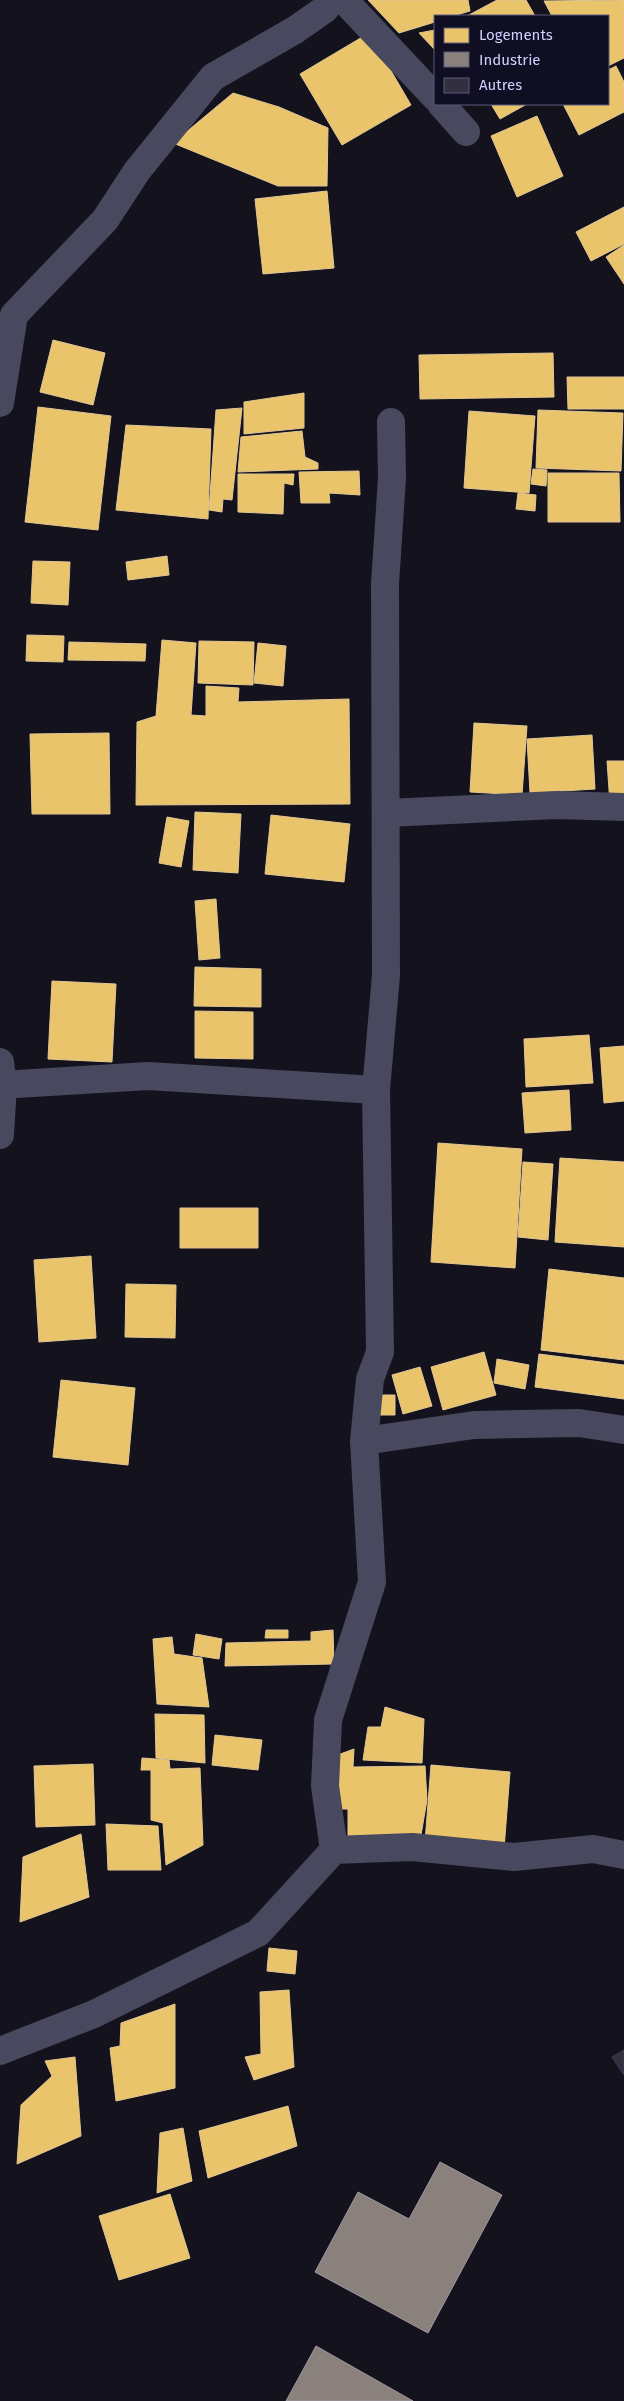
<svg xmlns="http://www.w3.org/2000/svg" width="624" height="2401" font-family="'Fira Sans',sans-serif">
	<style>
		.homes { fill: #e9c46a; stroke: #e2c796 }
		.industry { fill: #8a817c; stroke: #9f98a3 }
		.building { fill: #32303f; stroke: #3f3c51 }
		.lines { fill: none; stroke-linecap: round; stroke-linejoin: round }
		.minor { stroke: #48485e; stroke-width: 28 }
	</style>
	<rect width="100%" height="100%" fill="#14121d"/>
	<!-- homes -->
	<path class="homes" d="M368,0H468L470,11L453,16H435V22L399,33Z
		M497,0H526L535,16H467Z
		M624,0V58L608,66V16H552L544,1Z
		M435,30V50L419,33Z
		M369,33L411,105L342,145L300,74Z
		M616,66L624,82V112L579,135L563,104H608V70Z
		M233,93L279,107L328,128L327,186H278L173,143Z
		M491,104H527L500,119Z
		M537,116L563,176L517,197L491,136Z
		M327,191L334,268L263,274L255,199Z
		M624,207V244L591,261L576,232Z
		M624,245V284L606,257Z
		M53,340L105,353L93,405L40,392Z
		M553,353L554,397L420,399L419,355Z
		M567,377H624V409H568Z
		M304,393V428L244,434V402Z
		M38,407L111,416L98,530L25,522Z
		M242,408L232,500L223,499L222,512L209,510L216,410Z
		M538,410L623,413L621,471L536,468Z
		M469,411L535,416L529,493L464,488Z
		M126,425L211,429L208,519L116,510Z
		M302,431L305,457L318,463V469L238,472L241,437Z
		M533,469L547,470L546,486L531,484Z
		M359,471L360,495L329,493L330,503H301L299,472Z
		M548,473H619L620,522H548Z
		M238,474H294L293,485L284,483L283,514L238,512Z
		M518,493L536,495L535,511L516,509Z
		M167,556L169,575L128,580L126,562Z
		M33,561L70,562L68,605L31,603Z
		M27,635L64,636L63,662L26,661Z
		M162,640L196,643L191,715L206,716V686L239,688L238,702L349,699L350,804L136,805L137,722L156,716Z
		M199,641L254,642L253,685L198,683Z
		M69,642L146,644L145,661L68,660Z
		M258,643L286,646L283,686L254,683Z
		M474,723L527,726L522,795L470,792Z
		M109,733L110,814H32L30,734Z
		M592,735L595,789L530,793L527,739Z
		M607,761H624V803L610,804Z
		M195,812L241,814L238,873L193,870Z
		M271,815L350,824L344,882L265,874Z
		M167,817L189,821L181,867L159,863Z
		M216,899L220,958L199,960L195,901Z
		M195,967L261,969V1007L194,1006Z
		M52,981L116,984L112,1062L48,1059Z
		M195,1011L253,1012V1059L195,1058Z
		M589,1035L593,1083L526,1087L524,1039Z
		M624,1046V1101L604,1103L600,1048Z
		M569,1090L571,1130L525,1133L522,1093Z
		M438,1143L522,1149L515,1268L431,1262Z
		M560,1158L624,1162V1247L555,1242Z
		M523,1162L553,1164L548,1240L518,1237Z
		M180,1208H258V1248H180Z
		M91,1256L96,1338L39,1342L34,1260Z
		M549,1269L624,1278V1360L541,1350Z
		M126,1284L176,1285L175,1338L125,1337Z
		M484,1352L496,1395L443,1410L431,1367Z
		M539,1354L624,1365V1399L535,1387Z
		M497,1359L529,1365L525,1389L494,1383Z
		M420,1367L432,1406L403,1414L392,1375Z
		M61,1380L135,1388L128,1465L53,1457Z
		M377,1395H395V1415H376Z
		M266,1630H288V1638H265Z
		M333,1630L334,1664L225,1666L226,1643L311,1641V1632Z
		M196,1634L222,1639L219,1659L193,1655Z
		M172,1637L174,1654L202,1658L209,1707L157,1704L153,1639Z
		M385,1707L424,1719L422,1763L363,1760L368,1727H381Z
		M155,1714L204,1715L205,1763L156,1758Z
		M215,1735L262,1740L258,1770L212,1765Z
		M354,1749L353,1767L425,1766L427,1800L420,1841L348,1839V1809H329L332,1757Z
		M142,1758L169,1760L170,1769L200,1768L203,1845L166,1865L163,1823L151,1820V1770H141Z
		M93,1764L95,1825L36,1827L34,1766Z
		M431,1765L510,1772L504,1849L425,1842Z
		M106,1824L158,1826L161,1870H108Z
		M81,1834L89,1897L20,1922L23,1857Z
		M269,1948L297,1951L295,1974L267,1971Z
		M289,1990L294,2067L254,2080L245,2057L261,2054L260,1992Z
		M175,2004V2088L116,2101L110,2048L120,2046L121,2023Z
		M75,2057L81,2136L17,2164L21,2105L52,2076L45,2061Z
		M288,2106L297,2146L208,2178L199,2131Z
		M183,2128L192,2181L157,2193L160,2133Z
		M170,2194L190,2258L119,2280L99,2216Z"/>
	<!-- industry -->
	<path class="industry" d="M440,2162L502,2195L428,2333L315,2272L358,2192L409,2219Z
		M316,2346L413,2401H286Z"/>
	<!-- building -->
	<path class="building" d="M624,2050V2074H623L612,2057Z"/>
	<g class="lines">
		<!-- minor -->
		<path class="minor" d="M344,0L435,97
			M441,104L466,132
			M0,403L14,315L105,220L137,171L213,77L295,30L325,9L331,0
			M387,813L557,805L624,807
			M0,1062L3,1085L0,1135
			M0,1085L148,1076L376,1090
			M364,1441L474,1425L579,1423L624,1430
			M334,1850L325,1786L328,1720L372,1582L364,1441L370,1379L380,1352L376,1090L386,975L385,584L392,478L391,422
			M0,2051L94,2014L258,1933L334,1850L412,1847L514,1857L593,1849L624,1855"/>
	</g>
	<!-- legend -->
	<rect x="434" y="15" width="175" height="90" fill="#100e22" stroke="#5d5b7a"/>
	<rect x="444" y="28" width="25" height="15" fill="#e9c46a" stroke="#5d5b7a"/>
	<text x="479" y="40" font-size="15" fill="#d1cffe">Logements</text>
	<rect x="444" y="52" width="25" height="15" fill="#8a817c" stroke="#5d5b7a"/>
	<text x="479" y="65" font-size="15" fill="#d1cffe">Industrie</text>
	<rect x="444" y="78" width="25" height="15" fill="#32303f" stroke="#5d5b7a"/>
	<text x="479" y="90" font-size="15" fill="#d1cffe">Autres</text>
</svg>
